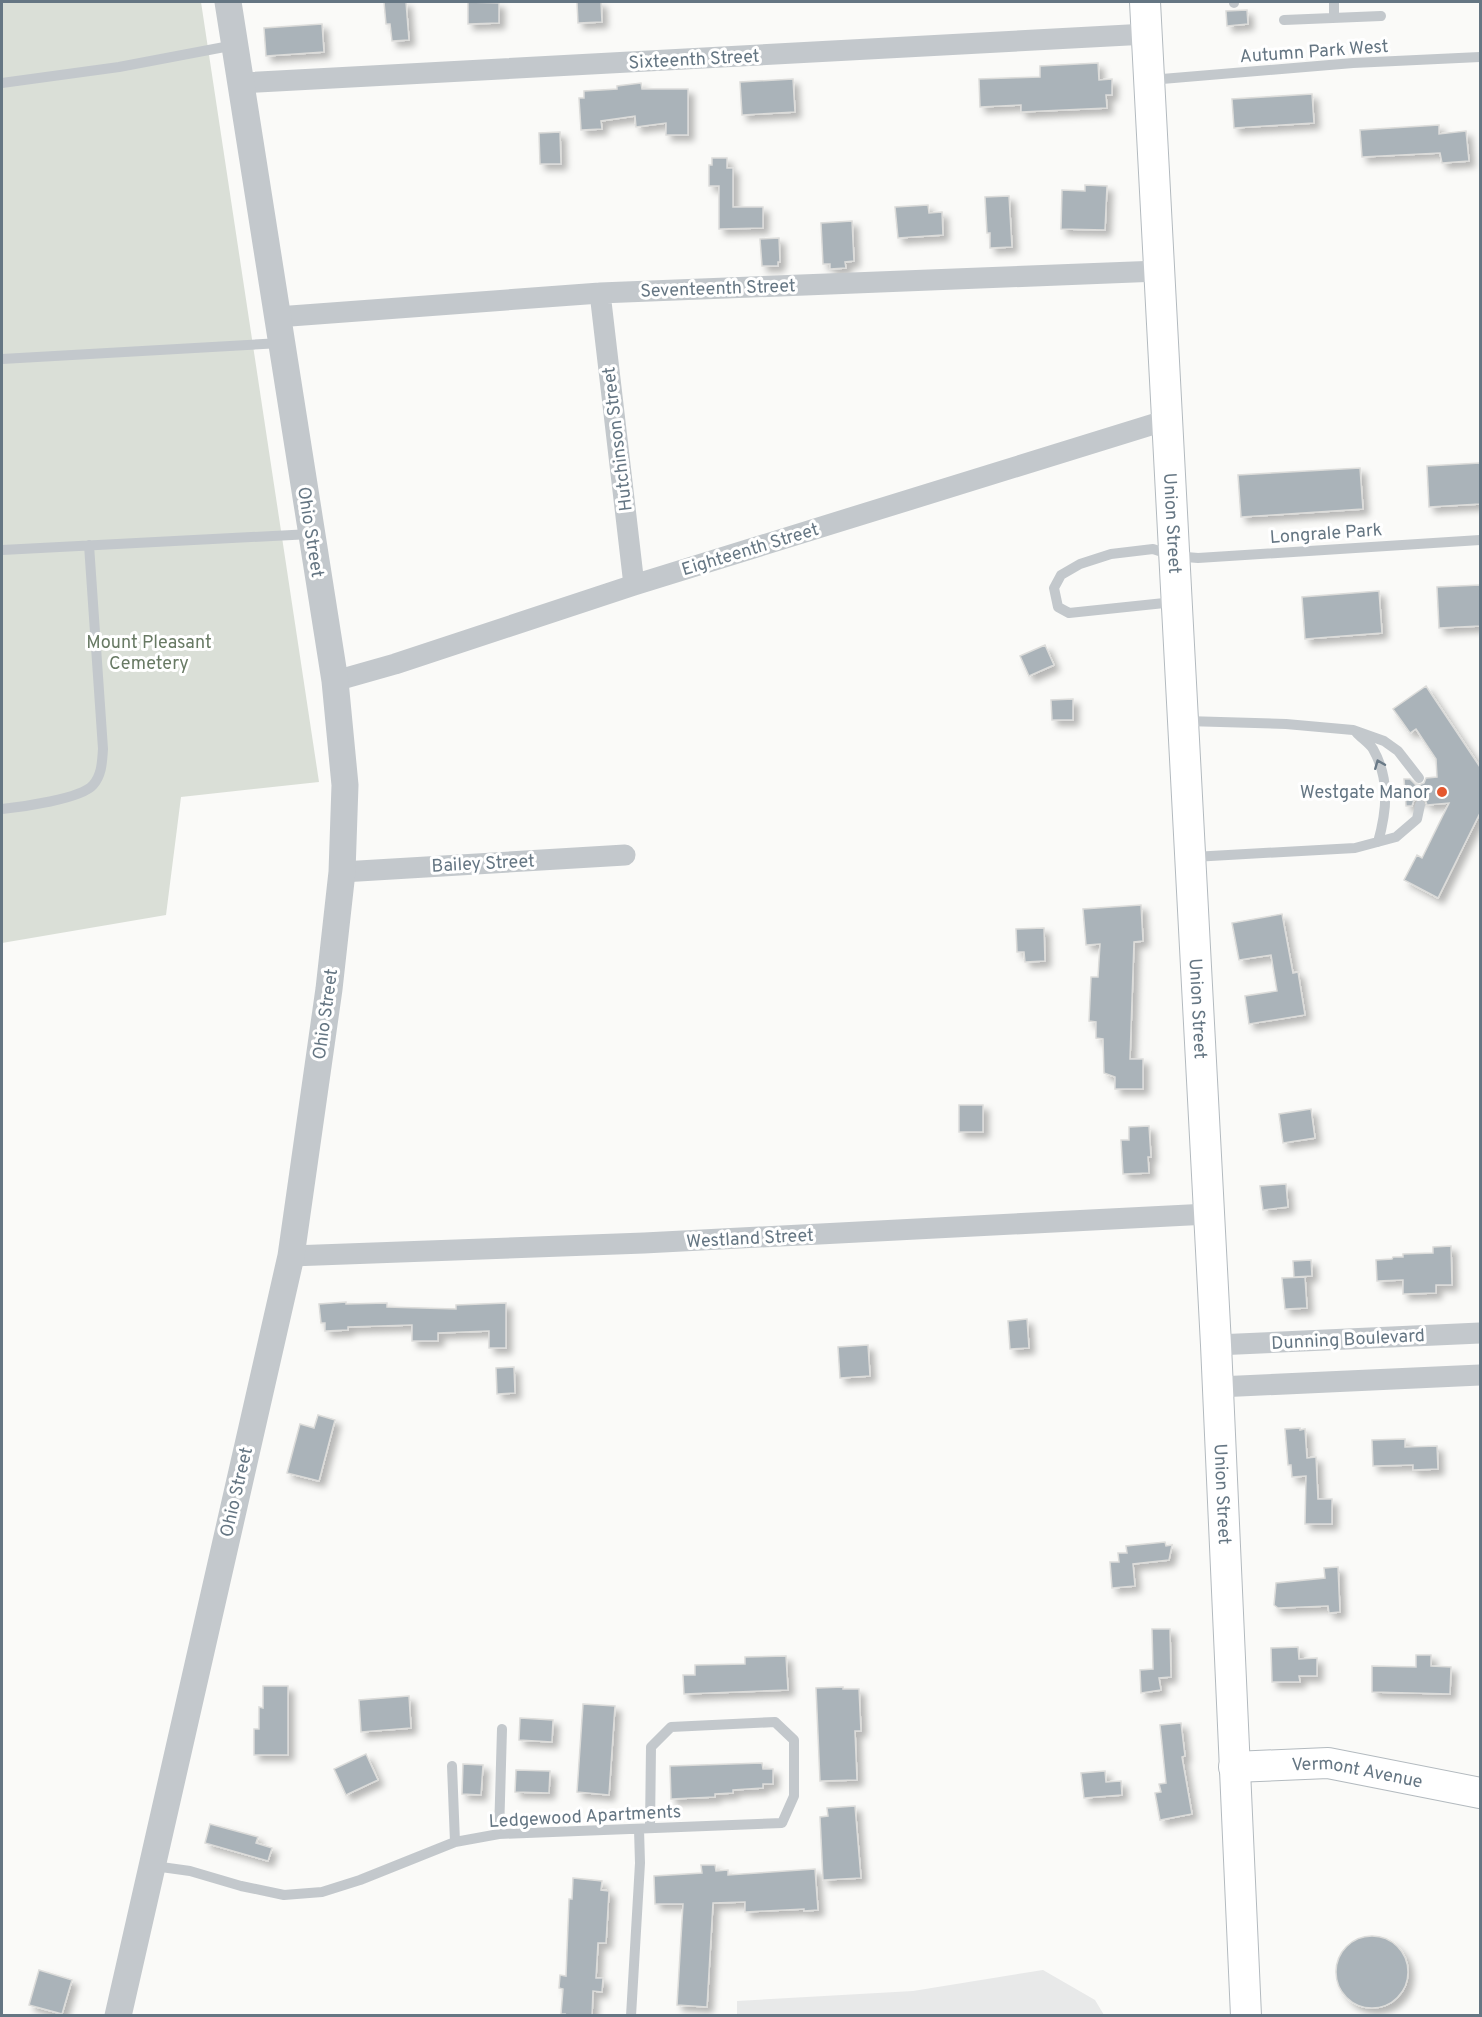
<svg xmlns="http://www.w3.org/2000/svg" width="1482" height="2017" font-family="Overpass,sans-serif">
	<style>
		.built { fill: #e8e9e9 }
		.green { fill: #dadfd7 }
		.building { fill: #aab3b9; stroke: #dcdcda; stroke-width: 1.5; filter: url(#shadow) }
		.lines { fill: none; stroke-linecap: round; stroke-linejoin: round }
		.secondary-casing { stroke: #b3babf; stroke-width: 32 }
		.service { stroke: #c3c8cc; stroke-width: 10 }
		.minor { stroke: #c3c8cc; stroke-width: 21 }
		.tertiary { stroke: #c3c8cc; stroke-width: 27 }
		.secondary { stroke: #fff; stroke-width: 30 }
		.oneway { stroke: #6a7a87 }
		.poi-dot { fill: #e4572e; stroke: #fff; stroke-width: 2 }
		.labels { text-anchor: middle; stroke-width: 6; stroke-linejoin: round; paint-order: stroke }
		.street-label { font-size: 18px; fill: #657683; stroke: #fff }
		.park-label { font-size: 18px; fill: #687a64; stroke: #fff }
		.poi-label { font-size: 18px; fill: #657683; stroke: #fff; text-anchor: end }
	</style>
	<defs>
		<filter id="shadow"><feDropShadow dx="5.5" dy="5.5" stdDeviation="3" flood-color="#0004"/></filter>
	</defs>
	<rect width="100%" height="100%" fill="#fafaf8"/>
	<!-- built -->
	<path class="built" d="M1043,1970L1095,2000L1104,2015H737V2001L913,1991Z"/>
	<!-- green -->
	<path class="green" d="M2,2H201L319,782L181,797L166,915L2,943Z"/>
	<!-- building -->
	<path class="building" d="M384,2H406L409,40L392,41L390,24H386Z
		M468,2L499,3V23L468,24Z
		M577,2H601L602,22L578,23Z
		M1247,10L1248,24L1227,26L1226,11Z
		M322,24L324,52L266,56L264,28Z
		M1098,63L1099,80L1112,79V95H1106L1107,108L1021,112V105L980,107L979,79L1040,77V66Z
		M793,79L795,112L742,115L740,82Z
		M641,83L642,89H688V135H666V123L636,127L635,116L601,121L602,129L581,130L579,98H584V91L617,89V86Z
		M1312,94L1314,123L1234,128L1232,99Z
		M1439,125V134L1466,131L1469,161L1442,163L1440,153L1362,157L1360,130Z
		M560,132L561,164H540L539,133Z
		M712,158H727V168H733V207H763V228L719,229V186H709V165H712Z
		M1085,185L1107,186L1105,230L1061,229L1062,190L1085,191Z
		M1009,196L1012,247L990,248V233H987L985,197Z
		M928,205L929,213L942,212L943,235L898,238L895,207Z
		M852,221L854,261L845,262L846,268L830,269V264H823L821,223Z
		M779,238L780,262H778V266H762L760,239Z
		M1480,463V504L1429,507L1427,466Z
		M1360,468L1363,509L1241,517L1238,475Z
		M1480,585V626L1439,628L1437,587Z
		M1379,591L1382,633L1305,639L1302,597Z
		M1045,645L1054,665L1029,676L1020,656Z
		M1426,686L1480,767V813L1438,898L1404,880L1417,855L1422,858L1449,803L1427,805L1425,799L1418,798L1414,800L1412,806H1406L1404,779H1410L1416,785H1419L1424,783L1426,778L1437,777L1436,759L1416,729L1410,733L1393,709Z
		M1073,699V720H1052L1051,700Z
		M1141,905L1143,941L1134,942L1130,1059H1143V1089H1115V1077L1104,1073L1103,1039L1096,1038V1022L1089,1021L1091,977H1098L1100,944L1086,945L1083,909Z
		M1282,914L1293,973L1298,972L1305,1015L1249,1024L1245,996L1277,991L1271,955L1239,960L1232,923Z
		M1044,928L1045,961L1025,962L1024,952H1017L1016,929Z
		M959,1105H983V1132H959Z
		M1311,1109L1315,1138L1283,1143L1279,1114Z
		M1149,1126L1151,1157H1148L1149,1173L1123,1174L1121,1140H1129V1127Z
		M1286,1184L1288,1207L1263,1210L1260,1186Z
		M1451,1246L1452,1285H1436V1293L1403,1294V1280L1377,1281L1376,1260L1392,1259L1393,1257H1403V1254L1433,1253V1247Z
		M1311,1260L1312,1276L1294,1277L1293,1261Z
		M1305,1277L1307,1308L1285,1309L1282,1278Z
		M346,1302V1304L387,1303V1307L456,1309V1305L506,1303V1348H489V1331L438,1333V1341H412V1325L348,1327V1330L325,1331V1323H321L319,1304Z
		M1027,1319L1029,1348L1010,1349L1008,1321Z
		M868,1345L870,1376L840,1378L838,1347Z
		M514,1367L515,1393L497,1394L496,1368Z
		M318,1415L335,1420L319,1481L287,1473L300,1424L314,1428Z
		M1300,1428V1430L1305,1429L1307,1458L1316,1457L1318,1499H1332V1524H1305L1306,1476L1292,1477L1291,1465H1288L1285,1429Z
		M1405,1439V1447L1437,1446L1438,1469L1413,1470V1465L1373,1466L1372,1440Z
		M1165,1542L1166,1546L1172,1545L1169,1560L1133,1564L1135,1586L1112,1588L1110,1562H1119L1118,1553H1127L1126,1546Z
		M1338,1567L1340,1612L1329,1613L1328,1606L1278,1608L1274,1605L1276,1583L1325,1578L1324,1568Z
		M1152,1629H1170L1171,1677L1159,1678L1161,1690L1141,1693L1140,1670L1153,1669Z
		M1298,1647L1299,1659L1317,1658V1676H1299L1300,1682H1272L1271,1648Z
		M1416,1655H1431V1666L1451,1667L1450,1694L1372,1692V1666L1416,1667Z
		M786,1656L788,1690L684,1694L683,1675H695V1665L745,1664V1657Z
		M263,1686H288V1755H254V1729H259V1707L263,1708Z
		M843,1687V1689H859L861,1731H855L857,1780L820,1781L816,1688Z
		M409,1696L411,1728L361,1732L359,1700Z
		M583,1704L615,1706L609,1795L577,1792Z
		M520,1718L553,1720L552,1742L519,1740Z
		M1181,1723L1185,1756L1182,1757L1192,1814L1160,1820L1155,1793L1161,1792L1159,1784L1166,1783L1160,1725Z
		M366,1754L378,1780L346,1795L334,1769Z
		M762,1763L763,1769H773V1784H763V1788L733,1790V1793L715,1794V1797L671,1799L670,1766Z
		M463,1764L483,1765L481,1795L462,1794Z
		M516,1770L550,1771L549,1793L515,1792Z
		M1105,1771L1106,1782L1121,1781L1122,1795L1084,1798L1081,1773Z
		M855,1806L861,1878L823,1880L820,1817L828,1816L827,1808Z
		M210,1824L258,1837L256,1843L272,1848L268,1861L205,1843Z
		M701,1865H715L716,1871L728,1870V1875L815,1869L818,1910L804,1911V1909L745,1912V1902L713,1903L707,2007L677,2005L683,1904H655L654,1876L702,1873Z
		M573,1878L602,1881L601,1890L609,1891L606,1943H598L596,1978H603L602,1992L593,1991L592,2016H564L565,2014H561L563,1989L559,1988L560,1975L566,1976L569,1899H572Z
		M1336 1972a36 36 0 1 1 72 0a36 36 0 1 1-72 0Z
		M39,1970L72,1980L62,2014L29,2005Z"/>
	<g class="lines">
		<!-- secondary casing -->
		<g class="secondary-casing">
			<g id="secondary">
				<path id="s1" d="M1145,2L1216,1345L1246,2016"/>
				<path id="s2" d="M1234,1767L1328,1763L1480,1793"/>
			</g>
		</g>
		<!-- service -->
		<path class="service" d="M1234,2V3
			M1334,2V18
			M1284,20L1381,16
			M1150,80L1353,63L1480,57
			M2,83L119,67L235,45
			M2,359L281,343
			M2,550L311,534
			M1174,602L1069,613L1058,607L1054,588L1061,575L1080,564L1111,554L1153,549L1174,556L1198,558L1480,540
			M1186,721L1286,724L1353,730L1384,741L1398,751L1419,778
			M1356,732C1361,738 1369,743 1373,749C1390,779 1387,810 1378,842
			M2,809C21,807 81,799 93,785C102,775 102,762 103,749L89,545
			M1193,857L1355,848L1396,837L1417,819L1420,805
			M452,1766L455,1842
			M499,1834L502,1729
			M154,1866L190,1871L241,1886L284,1895L322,1892L360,1880L455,1842L499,1834L782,1823L794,1796V1740L775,1722L671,1727L651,1747L650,1828
			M631,2016L640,1863L639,1829"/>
		<!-- minor -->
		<path class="minor" d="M241,83L1147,34
			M600,293L634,585
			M277,317L600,293L1159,271
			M335,681L395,664L634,585L1167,420
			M342,872L625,855
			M291,1256L644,1243L1208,1214
			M1216,1345L1480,1333
			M1218,1387L1480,1375"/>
		<!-- tertiary -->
		<path class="tertiary" d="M118,2016L291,1256L329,989L342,872L345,785L335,681L228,2"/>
		<!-- secondary -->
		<use href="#secondary" class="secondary"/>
	</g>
	<!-- one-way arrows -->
	<defs><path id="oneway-chevron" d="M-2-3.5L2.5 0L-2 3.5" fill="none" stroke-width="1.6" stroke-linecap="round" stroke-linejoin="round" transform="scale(1.5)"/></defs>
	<use class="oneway" href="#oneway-chevron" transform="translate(1379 764) rotate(-112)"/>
	<!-- markers -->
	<circle class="poi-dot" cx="1442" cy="792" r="6"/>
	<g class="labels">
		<!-- street labels -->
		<g class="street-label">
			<text transform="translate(1314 51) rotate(-4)" y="6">Autumn Park West</text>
			<text transform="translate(694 59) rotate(-3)" y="6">Sixteenth Street</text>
			<text transform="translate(718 288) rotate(-2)" y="6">Seventeenth Street</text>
			<text transform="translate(617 439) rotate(-97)" y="6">Hutchinson Street</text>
			<text dy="6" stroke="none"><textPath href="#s1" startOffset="522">Union Street</textPath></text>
			<text transform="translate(311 532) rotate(81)" y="6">Ohio Street</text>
			<text transform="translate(1326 533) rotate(-4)" y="6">Longrale Park</text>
			<text transform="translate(750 549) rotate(-17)" y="6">Eighteenth Street</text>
			<text transform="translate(483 863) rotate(-3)" y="6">Bailey Street</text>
			<text dy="6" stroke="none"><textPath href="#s1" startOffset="1008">Union Street</textPath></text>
			<text transform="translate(325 1014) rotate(-82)" y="6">Ohio Street</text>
			<text transform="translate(750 1238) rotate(-3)" y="6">Westland Street</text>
			<text transform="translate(1348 1339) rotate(-3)" y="6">Dunning Boulevard</text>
			<text transform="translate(236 1492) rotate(-77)" y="6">Ohio Street</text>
			<text dy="6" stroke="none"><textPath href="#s1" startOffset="1494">Union Street</textPath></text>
			<text dy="6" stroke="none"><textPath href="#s2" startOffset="124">Vermont Avenue</textPath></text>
			<text transform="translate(585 1816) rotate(-3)" y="6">Ledgewood Apartments</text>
		</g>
		<!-- park labels -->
		<g class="park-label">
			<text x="149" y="648">Mount Pleasant<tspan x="149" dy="21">Cemetery</tspan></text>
		</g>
		<!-- poi labels -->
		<g class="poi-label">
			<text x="1430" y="798">Westgate Manor</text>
		</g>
	</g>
	<!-- border -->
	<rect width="1482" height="2017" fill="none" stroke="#657683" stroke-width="6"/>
</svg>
